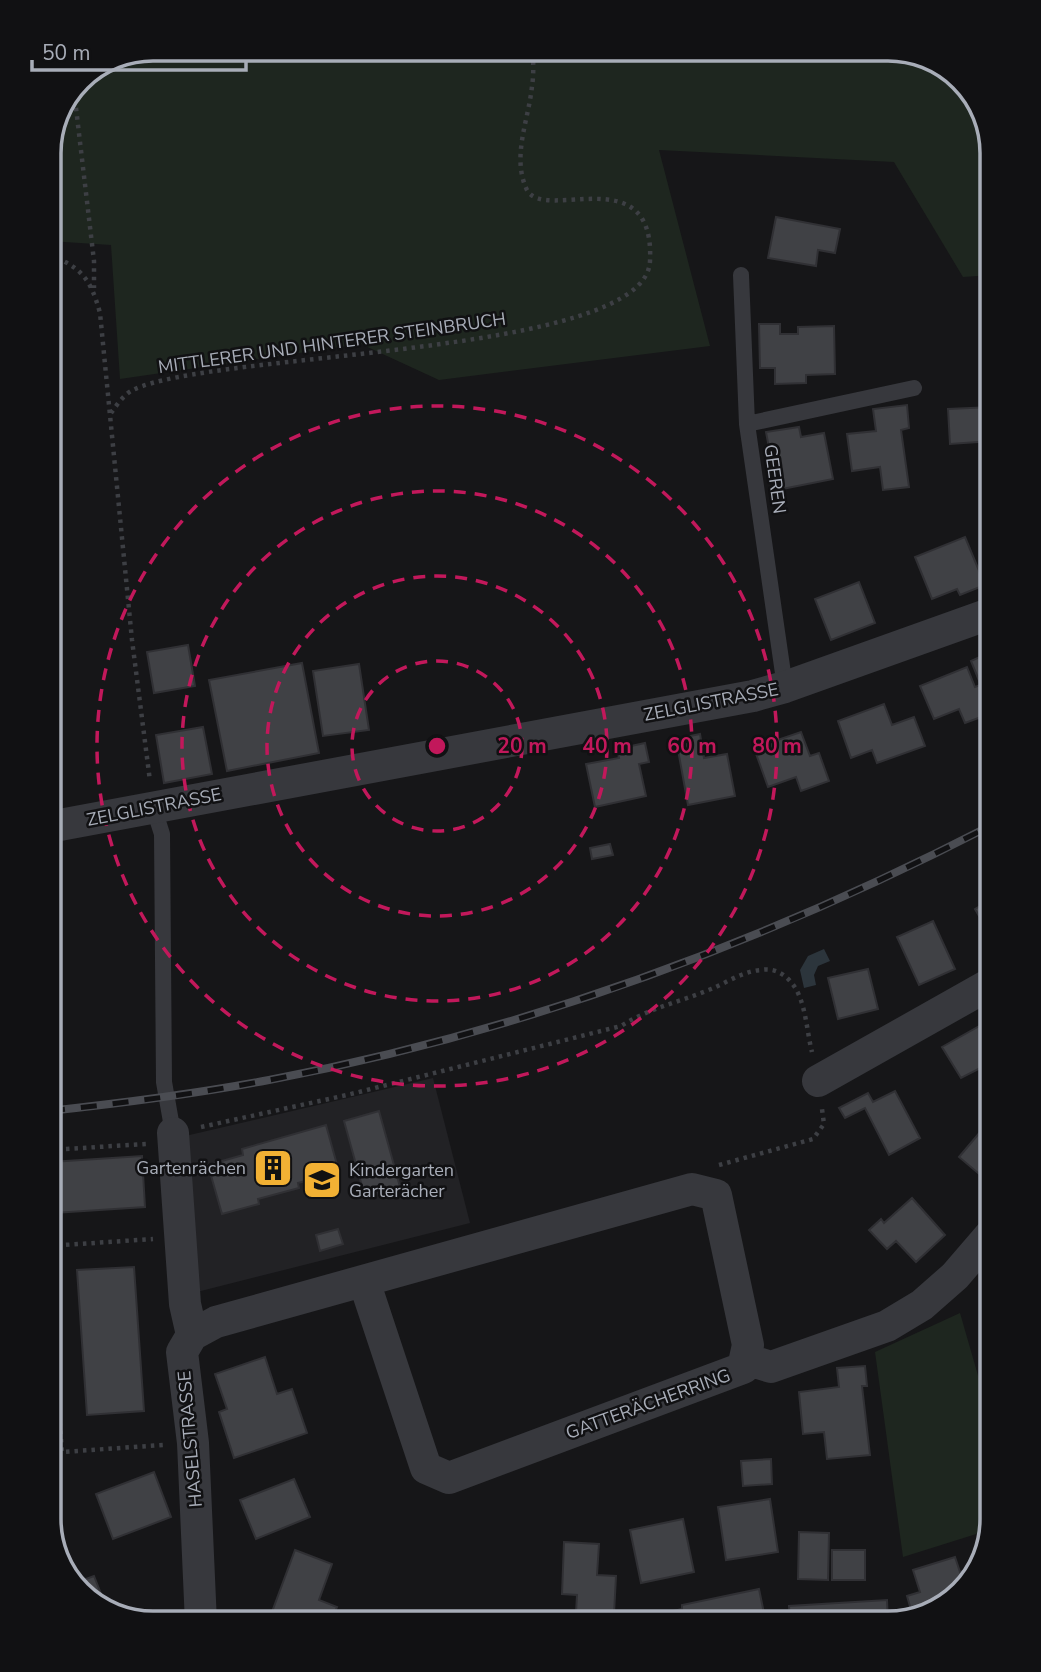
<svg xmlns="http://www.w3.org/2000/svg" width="1041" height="1672" font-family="'Nunito Sans',sans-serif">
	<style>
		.built { fill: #222225 }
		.green { fill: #1e261f }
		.water { fill: #2c353c }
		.building { fill: #404145; stroke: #303034; stroke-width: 2 }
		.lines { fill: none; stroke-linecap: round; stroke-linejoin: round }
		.path { stroke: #3d3f44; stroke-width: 4.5; stroke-dasharray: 3.5 5; stroke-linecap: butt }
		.lane { stroke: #37383d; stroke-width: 16 }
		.street { stroke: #37383d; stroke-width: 32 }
		.rail-casing { stroke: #4a4c52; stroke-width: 8 }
		.rail { stroke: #111113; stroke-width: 5; stroke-dasharray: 16; stroke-linecap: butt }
		.ring { fill: none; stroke: #c2185b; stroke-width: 3.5; stroke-dasharray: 12 9 }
		.labels { text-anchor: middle; stroke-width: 5; stroke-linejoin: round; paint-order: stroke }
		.street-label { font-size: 18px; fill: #a8adb8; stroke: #111113 }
		.poi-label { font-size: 18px; fill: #a8adb8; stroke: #111113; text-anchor: end }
		.rim { fill: none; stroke: #a8adb8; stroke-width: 3.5 }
		.centre { fill: #c2185b; stroke: #111113; stroke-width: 3.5 }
		.ring-label { font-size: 21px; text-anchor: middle; font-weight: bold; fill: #c2185b; stroke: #111113; stroke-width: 5; stroke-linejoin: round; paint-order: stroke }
	</style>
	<rect width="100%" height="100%" fill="#161618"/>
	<!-- built -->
	<path class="built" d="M433,1078L470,1223L193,1293L181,1137Z"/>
	<!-- green -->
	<path class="green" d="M153,49H895L945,66L981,107L992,153V275L963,277L894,162L659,150L710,346L439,380L361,344L120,379L111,245L49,241V147L80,79Z
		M960,1313L992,1424V1519L989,1530L903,1557L875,1352Z"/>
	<!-- water -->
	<path class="water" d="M824,949L830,961L818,966L814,975L816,985L804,988L800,970L808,956Z"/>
	<!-- building -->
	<path class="building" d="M776,217L840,229L835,253L818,250L816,266L768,258Z
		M759,324H780V334H798V327L834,326L835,374L806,375V383L775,384V368H760Z
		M907,405L909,428L901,430L909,487L883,490L880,467L852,471L847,434L876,431L873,409Z
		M992,407V441L950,444L948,409Z
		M799,427L801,437L824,433L833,479L777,490L766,432Z
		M965,537L985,585L960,595L957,589L932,599L915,557Z
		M859,582L875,623L831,640L815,599Z
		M188,645L195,686L154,693L147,652Z
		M984,655L992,678L980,683L971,661Z
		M302,663L319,753L227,771L209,680Z
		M359,664L369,730L323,736L313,671Z
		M967,667L975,687L983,684L992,706V713L965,723L959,709L934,719L920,686Z
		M884,704L892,725L914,717L925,746L877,763L872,750L851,758L838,721Z
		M203,727L212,774L164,783L156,735Z
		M801,732L810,756L819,753L829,781L801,791L796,777L768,787L754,748Z
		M700,734L704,758L727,754L735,796L688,805L676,739Z
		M645,743L649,762L639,764L646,796L595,807L586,764L619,758L617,749Z
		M610,844L613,855L592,859L590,848Z
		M992,899V938L975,909Z
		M933,921L955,969L919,985L897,937Z
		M868,969L878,1009L838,1019L828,978Z
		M992,1019V1070L988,1064L961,1078L942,1047Z
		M895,1091L920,1138L889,1155L865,1108L845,1118L839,1108L868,1093L873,1102Z
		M379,1111L400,1187L365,1197L344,1121Z
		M992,1118V1183L991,1184L959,1157Z
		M326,1125L339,1172L298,1183L299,1188L258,1199L259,1204L222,1214L208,1165L243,1155L242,1149Z
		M142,1156L145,1207L54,1213L51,1162Z
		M912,1198L945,1235L916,1262L896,1241L887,1249L869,1230L881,1219L884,1223Z
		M338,1229L343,1244L320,1251L316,1235Z
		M134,1267L144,1411L87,1415L77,1270Z
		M992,1285V1308L981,1299Z
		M265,1357L277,1394L292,1389L307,1433L234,1458L219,1412L227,1409L215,1374Z
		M865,1366L867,1386H862L870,1455L827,1459L824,1432L803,1434L799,1392L839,1387L837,1368Z
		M771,1459L772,1484L743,1486L741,1461Z
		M55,1465L58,1519L49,1520V1466Z
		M154,1472L171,1517L113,1539L96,1494Z
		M294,1479L310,1517L256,1539L240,1500Z
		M770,1499L778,1552L726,1560L718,1507Z
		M683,1519L694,1572L641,1583L630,1530Z
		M799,1532L829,1533L828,1580L798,1579Z
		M564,1542L599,1544L597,1575L616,1576L614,1614L576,1613L577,1595L562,1594Z
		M295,1550L332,1564L319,1600L337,1607L330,1623H277L269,1620Z
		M832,1550H865V1580H832Z
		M955,1557L960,1572L979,1566L978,1571L934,1612L913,1617L907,1596L920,1592L913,1570Z
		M94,1576L107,1609L96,1606L75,1583Z
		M759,1589L766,1623H662L660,1614L682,1609V1605Z
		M887,1600L888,1623H790L789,1606Z"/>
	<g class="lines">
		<!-- path -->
		<path class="path" d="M74,91L94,261V288
			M49,255C82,267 91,280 100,313L132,640L150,781
			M111,413C117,405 124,394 133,390C211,351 646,357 650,261C655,157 545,223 527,190C511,157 529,119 532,86C534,74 533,61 533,49
			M201,1127L347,1095L621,1026C649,1008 680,1002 711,989C726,983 743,971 761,970C772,968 782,972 790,981C806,998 806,1029 812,1052
			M49,1150L146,1144
			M719,1165L813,1139L824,1124L822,1109
			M49,1246L153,1239
			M49,1278L62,1452L163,1445"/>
		<!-- lane -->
		<path class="lane" d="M741,275L747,424L785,687
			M747,424L914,388
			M153,806L162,834L164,1082L173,1133"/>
		<!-- street -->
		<path class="street" d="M49,827L753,696L785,687L992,613
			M818,1081L992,983
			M173,1133L185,1304L192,1335L182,1352L193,1443L201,1623
			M192,1335L216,1322L692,1189L716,1195L748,1345L743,1368L449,1478L426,1468L364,1281
			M745,1359L771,1367L887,1326L922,1305L955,1276L992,1233"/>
		<!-- rail casing -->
		<g class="rail-casing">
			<path id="rail" d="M49,1111C123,1103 196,1094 269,1080C523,1032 763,943 992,825"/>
		</g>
		<!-- rail -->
		<use href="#rail" class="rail"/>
	</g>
	<!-- distance rings -->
	<g class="ring">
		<circle cx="437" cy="746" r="85"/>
		<circle cx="437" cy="746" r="170"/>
		<circle cx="437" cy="746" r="255"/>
		<circle cx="437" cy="746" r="340"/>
	</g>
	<!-- icons -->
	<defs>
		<g id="building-square" transform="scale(2.0125)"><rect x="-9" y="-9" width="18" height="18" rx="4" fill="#f2b134" stroke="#111113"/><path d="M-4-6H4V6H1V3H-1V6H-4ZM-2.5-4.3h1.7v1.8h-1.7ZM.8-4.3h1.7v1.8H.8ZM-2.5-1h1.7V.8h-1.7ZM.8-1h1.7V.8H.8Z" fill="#111"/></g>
		<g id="school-square" transform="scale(2.0125)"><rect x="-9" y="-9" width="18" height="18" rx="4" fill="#f2b134" stroke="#111113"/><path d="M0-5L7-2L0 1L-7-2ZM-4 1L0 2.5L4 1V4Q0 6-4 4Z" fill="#111"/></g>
	</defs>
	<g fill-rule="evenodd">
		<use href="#building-square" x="273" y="1168"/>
		<use href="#school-square" x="322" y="1180"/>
	</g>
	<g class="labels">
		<!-- street labels -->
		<g class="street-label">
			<text transform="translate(332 343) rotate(-8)" y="6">MITTLERER UND HINTERER STEINBRUCH</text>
			<text transform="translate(775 479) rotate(82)" y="6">GEEREN</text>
			<text transform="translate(711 702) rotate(-11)" y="6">ZELGLISTRASSE</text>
			<text transform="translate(154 807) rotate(-11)" y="6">ZELGLISTRASSE</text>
			<text transform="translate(648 1404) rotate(-20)" y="6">GATTERÄCHERRING</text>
			<text transform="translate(190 1439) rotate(-95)" y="6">HASELSTRASSE</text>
		</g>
		<!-- poi labels -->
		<g class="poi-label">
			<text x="246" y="1174">Gartenrächen</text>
			<text x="349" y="1176" text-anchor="start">Kindergarten<tspan x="349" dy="21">Garterächer</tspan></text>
		</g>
	</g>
	<!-- crop -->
	<path d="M0 0H1041V1672H0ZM153 61H888A92 92 0 0 1 980 153V1519A92 92 0 0 1 888 1611H153A92 92 0 0 1 61 1519V153A92 92 0 0 1 153 61Z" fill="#111113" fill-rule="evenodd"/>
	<path class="rim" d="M153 61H888A92 92 0 0 1 980 153V1519A92 92 0 0 1 888 1611H153A92 92 0 0 1 61 1519V153A92 92 0 0 1 153 61Z"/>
	<circle cx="437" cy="746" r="10" class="centre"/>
	<g class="ring-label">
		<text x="522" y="753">20 m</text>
		<text x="607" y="753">40 m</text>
		<text x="692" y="753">60 m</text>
		<text x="777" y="753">80 m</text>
	</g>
	<!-- scale -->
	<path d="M32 60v10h214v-10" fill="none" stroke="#a8adb8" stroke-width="3.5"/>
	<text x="42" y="60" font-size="21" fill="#a8adb8" stroke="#111113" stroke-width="5" paint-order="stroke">50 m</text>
</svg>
